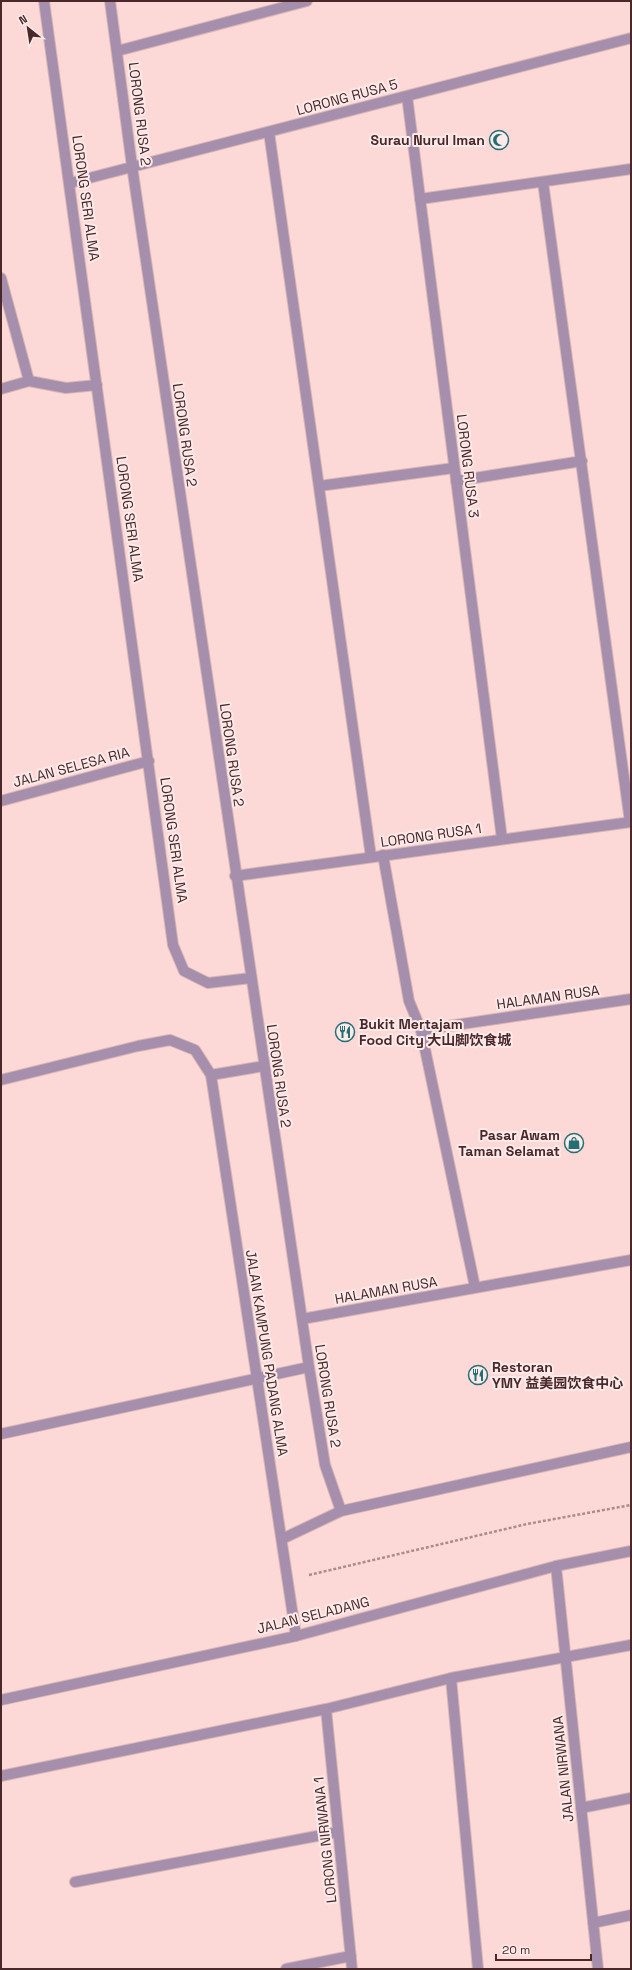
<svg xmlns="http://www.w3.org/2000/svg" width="632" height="1970" font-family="'Space Grotesk','Noto Sans SC',sans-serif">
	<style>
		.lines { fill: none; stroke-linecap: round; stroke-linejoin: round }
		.service-casing { stroke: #d8b5b4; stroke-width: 12 }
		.minor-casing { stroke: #d8b5b4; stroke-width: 12 }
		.tertiary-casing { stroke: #d8b5b4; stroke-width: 12 }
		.path { stroke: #ae8b8b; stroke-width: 2.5; stroke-dasharray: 3 2; stroke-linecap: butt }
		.service { stroke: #a58fac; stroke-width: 10 }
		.minor { stroke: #a58fac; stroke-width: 10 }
		.tertiary { stroke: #a58fac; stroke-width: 10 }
		.labels { text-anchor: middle; stroke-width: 4; stroke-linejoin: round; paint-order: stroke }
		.street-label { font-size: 14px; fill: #4a2829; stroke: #fdeaea }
		.poi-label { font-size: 14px; font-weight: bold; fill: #4a2829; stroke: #fdeaea; text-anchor: end }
	</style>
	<rect width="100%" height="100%" fill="#fcd8d7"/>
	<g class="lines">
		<!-- service casing -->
		<g class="service-casing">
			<path id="service" d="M117,51L307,1
				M269,132L371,857
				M543,182L630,822
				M420,199L631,169
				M456,481L582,461
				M319,486L454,468
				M383,855L409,1001L421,1030
				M451,1678L478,1969
				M581,1808L631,1798
				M75,1882L338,1832"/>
		</g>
		<!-- minor casing -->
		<g class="minor-casing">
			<path id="minor" d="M44,1L173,945L184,971L208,983L251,978
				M110,1L132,166L309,1367L325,1465L341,1511
				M407,96L502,839
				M70,183L631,38
				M1,278L29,381
				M1,389L29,381L66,388L97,385
				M1,801L149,761
				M235,876L631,822
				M211,1075L264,1066
				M1,1080L138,1046L170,1040L195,1050L211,1075L296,1636
				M475,1287L421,1030L631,999
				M302,1319L631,1260
				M1,1434L309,1367
				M282,1539L341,1511L631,1447
				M556,1566L598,1969
				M326,1709L352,1969
				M1,1776L326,1709L451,1678L631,1645
				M593,1923L631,1915
				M286,1969L351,1956"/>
		</g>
		<!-- tertiary casing -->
		<g class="tertiary-casing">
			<path id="tertiary" d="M1,1700L296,1636L556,1566L631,1551"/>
		</g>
		<!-- path -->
		<path class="path" d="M309,1575L527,1524L631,1505"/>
		<!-- service -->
		<use href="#service" class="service"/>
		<!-- minor -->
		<use href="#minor" class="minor"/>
		<!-- tertiary -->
		<use href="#tertiary" class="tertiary"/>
	</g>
	<!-- icons -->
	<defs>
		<g id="mosque-ring" transform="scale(1)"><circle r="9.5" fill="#fdeaea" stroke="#246f72" stroke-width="1.5"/><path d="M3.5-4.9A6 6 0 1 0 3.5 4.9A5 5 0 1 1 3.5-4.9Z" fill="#246f72"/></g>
		<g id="restaurant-ring" transform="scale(1)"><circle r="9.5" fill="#fdeaea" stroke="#246f72" stroke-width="1.5"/><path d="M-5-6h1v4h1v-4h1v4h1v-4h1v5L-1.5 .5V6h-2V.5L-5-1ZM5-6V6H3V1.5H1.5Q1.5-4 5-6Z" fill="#246f72"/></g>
		<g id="shop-ring" transform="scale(1)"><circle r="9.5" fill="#fdeaea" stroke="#246f72" stroke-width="1.5"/><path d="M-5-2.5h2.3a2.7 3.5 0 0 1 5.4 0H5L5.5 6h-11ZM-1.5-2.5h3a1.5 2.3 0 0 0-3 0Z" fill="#246f72"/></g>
	</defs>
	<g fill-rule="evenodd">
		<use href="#mosque-ring" x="499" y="140"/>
		<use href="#restaurant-ring" x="345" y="1032"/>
		<use href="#shop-ring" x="574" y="1143"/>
		<use href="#restaurant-ring" x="478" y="1375"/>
	</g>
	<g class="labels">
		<!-- street labels -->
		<g class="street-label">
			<text transform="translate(347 97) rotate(-15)" y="5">LORONG RUSA 5</text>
			<text transform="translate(140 114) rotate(83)" y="5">LORONG RUSA 2</text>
			<text transform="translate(86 198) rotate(82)" y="5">LORONG SERI ALMA</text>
			<text transform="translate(185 435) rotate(82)" y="5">LORONG RUSA 2</text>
			<text transform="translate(468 466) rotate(83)" y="5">LORONG RUSA 3</text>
			<text transform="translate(130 519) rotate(82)" y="5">LORONG SERI ALMA</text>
			<text transform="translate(232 755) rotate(82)" y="5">LORONG RUSA 2</text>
			<text transform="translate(71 767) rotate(-15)" y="5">JALAN SELESA RIA</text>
			<text transform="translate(431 835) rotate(-8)" y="5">LORONG RUSA 1</text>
			<text transform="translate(174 840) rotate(82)" y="5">LORONG SERI ALMA</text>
			<text transform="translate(548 997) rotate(-8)" y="5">HALAMAN RUSA</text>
			<text transform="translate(279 1076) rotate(82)" y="5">LORONG RUSA 2</text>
			<text transform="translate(386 1290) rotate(-10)" y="5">HALAMAN RUSA</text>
			<text transform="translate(267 1353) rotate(81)" y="5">JALAN KAMPUNG PADANG ALMA</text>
			<text transform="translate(328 1396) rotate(81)" y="5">LORONG RUSA 2</text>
			<text transform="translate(313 1615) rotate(-14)" y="5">JALAN SELADANG</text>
			<text transform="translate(563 1769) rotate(-96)" y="5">JALAN NIRWANA</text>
			<text transform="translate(325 1840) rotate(-96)" y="5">LORONG NIRWANA 1</text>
		</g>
		<!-- poi labels -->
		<g class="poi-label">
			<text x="485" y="145">Surau Nurul Iman</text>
			<text x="359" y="1029" text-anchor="start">Bukit Mertajam<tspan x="359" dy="16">Food City 大山脚饮食城</tspan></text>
			<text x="560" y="1140">Pasar Awam<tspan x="560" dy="16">Taman Selamat</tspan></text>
			<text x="492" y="1372" text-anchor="start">Restoran<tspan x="492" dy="16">YMY 益美园饮食中心</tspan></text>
		</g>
	</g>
	<!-- border -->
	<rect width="632" height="1970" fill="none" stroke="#4a2829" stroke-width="4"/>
	<!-- north arrow -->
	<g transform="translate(28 28) rotate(330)" stroke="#fdeaea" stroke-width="3" paint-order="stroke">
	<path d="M0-3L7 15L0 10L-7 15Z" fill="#4a2829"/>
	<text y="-6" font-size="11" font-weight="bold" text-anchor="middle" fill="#4a2829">N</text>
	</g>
	<!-- scale -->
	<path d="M496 1954v6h95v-6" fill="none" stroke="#4a2829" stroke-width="2"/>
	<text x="502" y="1954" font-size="12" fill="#4a2829" stroke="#fdeaea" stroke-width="3" paint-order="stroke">20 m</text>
</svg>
